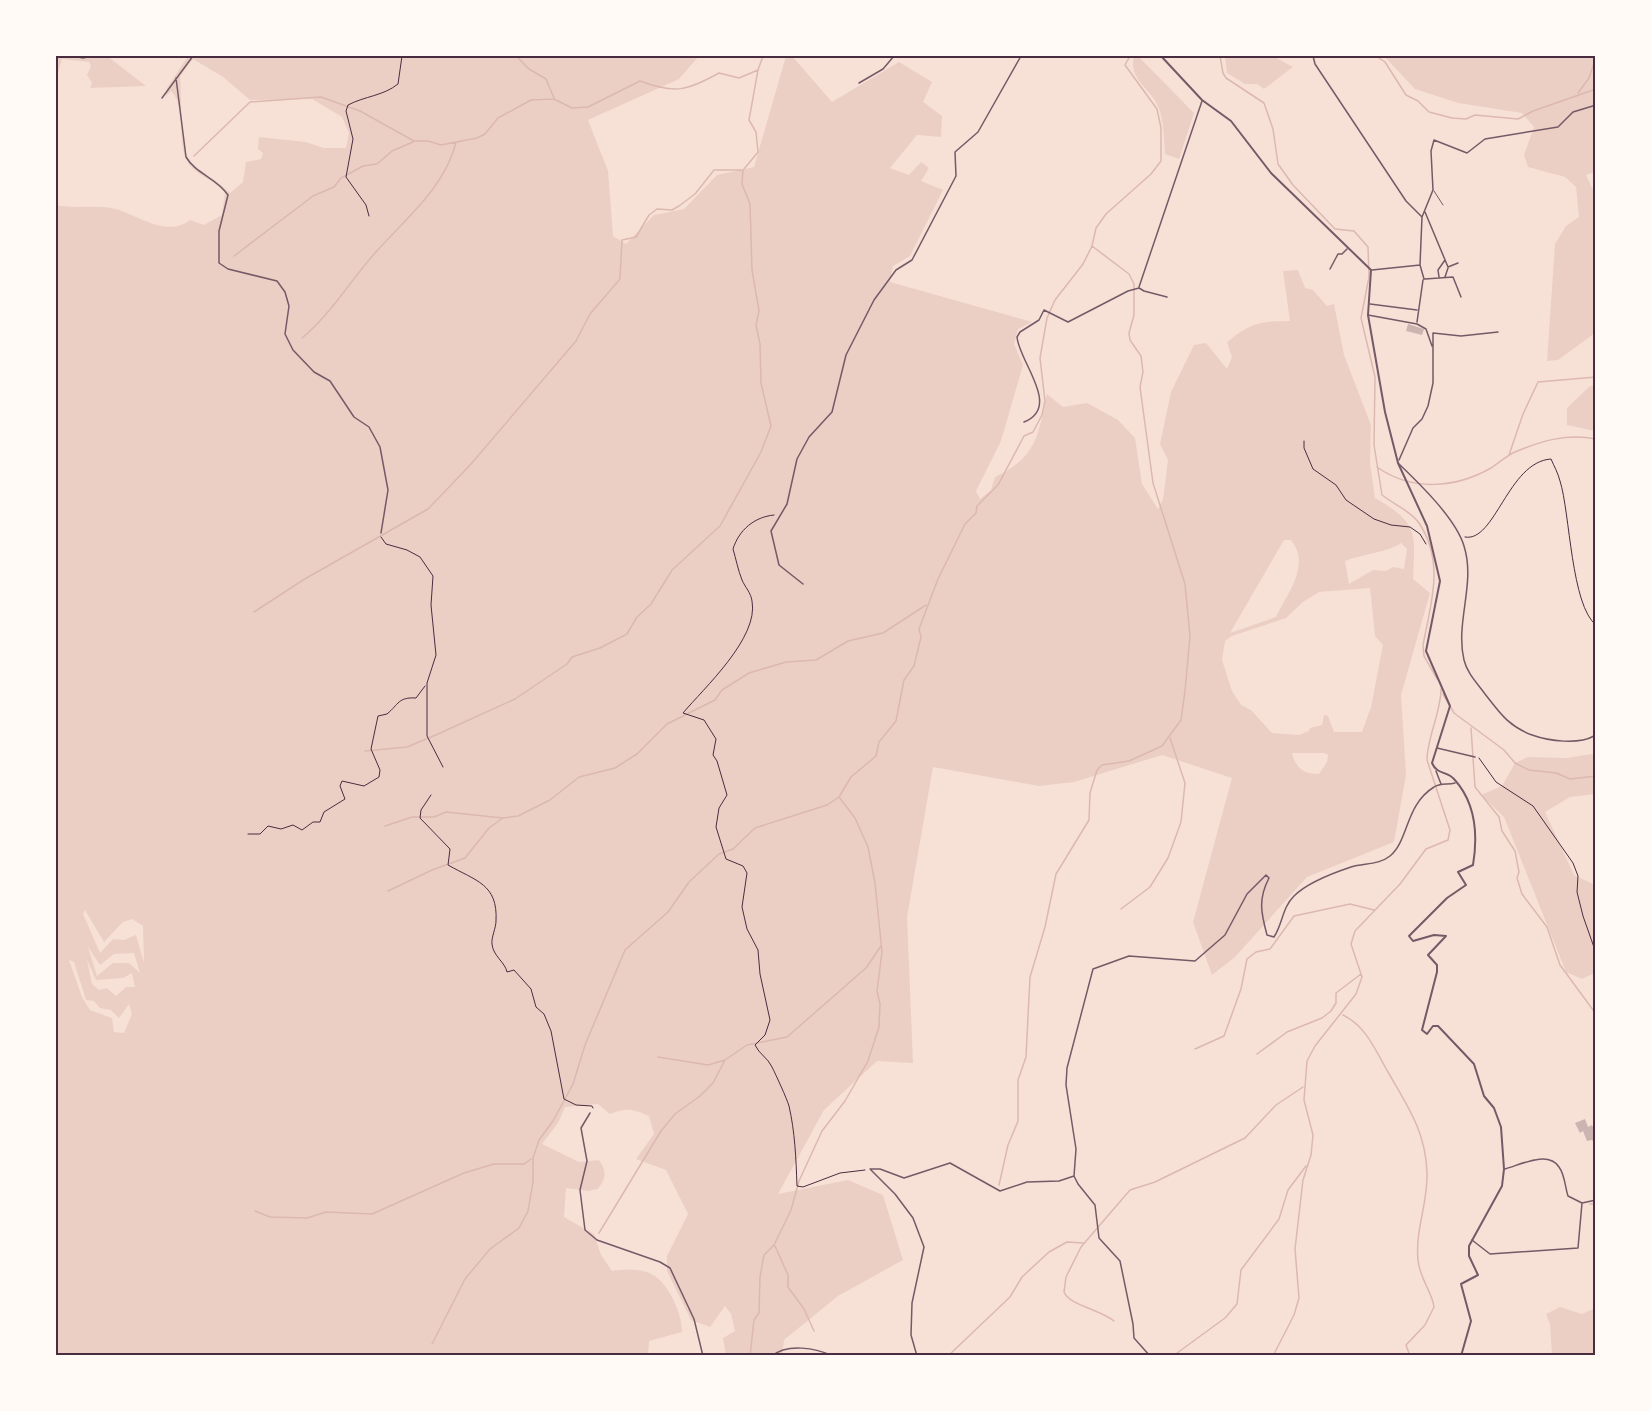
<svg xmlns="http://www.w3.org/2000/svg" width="1651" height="1411" font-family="'DM Sans',sans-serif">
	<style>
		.green { fill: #ebcfc5; fill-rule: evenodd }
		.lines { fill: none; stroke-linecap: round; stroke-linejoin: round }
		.stream { stroke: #dcb8b0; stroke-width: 1.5 }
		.building { fill: #ccb4b1 }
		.path { stroke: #4a2c40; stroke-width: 1 }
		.service { stroke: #755966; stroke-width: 1 }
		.pedestrian { stroke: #755966; stroke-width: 1.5 }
		.minor { stroke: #755966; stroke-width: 1.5 }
		.tertiary { stroke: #755966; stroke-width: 2 }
		.neatline { fill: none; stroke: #4a2c40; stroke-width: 2 }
	</style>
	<rect width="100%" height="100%" fill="#f7e1d7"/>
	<!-- green -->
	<path class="green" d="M56,56H107L146,86L90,88L92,83L87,75L91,66L89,62L62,59L56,80Z
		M188,56H699L679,79L588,120L608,171L613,236L626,244L654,215L684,209L717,175L754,167L786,56H792L832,102L899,62L932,82L923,102L942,116L941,137L917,135L890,168L909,175L921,162L929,168L921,181L943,190L910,256L893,266L890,282L1032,322L1018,329L1014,344L1023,365L1001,441L976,491L980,499L991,490L995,477C1037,457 1038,436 1047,394L1063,407L1087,403L1118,420L1135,438L1142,484L1158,509L1163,499L1168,460L1160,444L1171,392L1194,345L1206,343L1227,369L1232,357L1227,342C1251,323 1259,321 1290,321L1283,271L1298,270L1305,288L1313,290L1327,306L1334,304L1344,355L1371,425L1370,463L1375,498C1419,523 1415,533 1413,579L1430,593L1401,695L1406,775L1394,842L1307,877L1235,957L1212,975L1193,922L1232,778L1162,755L1074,782L1039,786L933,767L907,917L913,1063L877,1061L824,1110L778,1194L848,1180L883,1195L903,1260L838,1296L784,1340L782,1355H726L723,1338L735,1331L731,1314L725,1306L710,1327L691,1320L667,1271V1256L688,1214L666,1170L636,1159L654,1134L649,1116C634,1109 626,1107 610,1114L598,1104L565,1107L558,1123L542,1144L579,1162L599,1160C607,1172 606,1178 598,1189L588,1191L566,1188L564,1217L594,1234L601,1255L612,1271C625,1269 643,1268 655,1276C670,1287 682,1314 682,1332L649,1341L648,1355H56V205C74,209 93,205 111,208C136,213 166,239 190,220L204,225L222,215L225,193C215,179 194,176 186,159C177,139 187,107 171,91L166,96L167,88ZM193,59L223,77L250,100L312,99L342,117L349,133L346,148H324L306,142L259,137L258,149L263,153L261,159L246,162L243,182L230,193C218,180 198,174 189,160C179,145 182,94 180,76ZM1284,540H1291C1311,565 1288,592 1276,617L1230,633ZM1401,543L1407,549L1404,569L1393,567L1386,571L1373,570L1349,584L1345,561C1360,555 1392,551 1401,543ZM1370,588L1375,636L1383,645L1371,707L1362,732H1334L1328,716L1324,715L1322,725L1310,728L1309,731L1299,735L1272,733L1251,710L1241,705L1232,691L1222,660L1225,641L1232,636L1286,618L1303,602L1319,592ZM1292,753H1324L1328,755L1327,762L1319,774C1303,774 1296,768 1292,753ZM85,910L104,942L123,922L132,919L143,926L144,963L136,935L124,940L113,939L100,953L83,914ZM88,947L100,965L114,954L134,953L140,973L129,963H113L97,976ZM69,960L74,962L86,1000L94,1001L100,1008L111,1010L119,1018L129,1004L132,1014L124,1033L114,1032L112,1018L90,1010L82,997ZM87,960L96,980L123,978L132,973L135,987H126L116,996L107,988L99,990L92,984Z
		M1134,56H1138L1194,113L1179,159L1165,154C1164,139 1164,119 1158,106C1149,87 1128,79 1134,56Z
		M1225,56H1273L1293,67L1264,89L1257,84H1245L1227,73Z
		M1384,56H1595V172L1586,175L1595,194V333L1558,360L1547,361L1555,244L1566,226L1579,217L1576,187L1565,177L1528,167L1524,155L1534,127L1522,113L1458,103L1415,89Z
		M1595,384V431L1567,425V408L1589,387Z
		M1591,754L1595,755V794L1570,797L1545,812L1574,875L1595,885V973L1582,979L1566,972L1504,817L1481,795L1502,786L1515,763L1528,757L1567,758Z
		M1560,1307L1582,1314L1595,1308V1355H1552L1550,1324L1546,1314Z"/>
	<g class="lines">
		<!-- stream -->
		<path class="stream" d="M516,56L529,69L546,79L554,98
			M1220,56L1223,73L1226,78L1264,103L1273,129L1278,164L1293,185L1335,229L1354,231L1368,247L1369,277L1361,318L1375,377L1374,445L1382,495C1393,504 1411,511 1419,523C1445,562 1431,603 1423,645L1424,656L1437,679
			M1376,56L1385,62L1406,95L1418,101L1429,112L1452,118L1466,119L1475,115L1518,119L1533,111L1596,89
			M1578,93L1589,78L1596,57
			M194,156L250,102L321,97L360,111L414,141H428L441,145L477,138L485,134L498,118L531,100L554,99L572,108L588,107L640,81C675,94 687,91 719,73L739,78L758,70
			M744,169L758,152L756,132L749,120L758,70L763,56
			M234,256L313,196L334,187L341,178L363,166L377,164L392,151L413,142
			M302,338C331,314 350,281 375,253C405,219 445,188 456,142
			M1509,455L1523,414L1538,382L1596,377
			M1377,467C1412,492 1456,488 1491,468C1499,463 1506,456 1515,452C1541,441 1567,433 1596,439
			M254,612L303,580L428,509L471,464L576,341L590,314L620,279L622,240L636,237L649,215L657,209L672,210L679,206L695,194L714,170H742
			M1443,694L1454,713L1504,750L1515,763L1529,770L1556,773L1570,779L1596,776
			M1471,728L1475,787L1499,817L1502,831L1515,851L1519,872L1517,878L1522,894L1547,927L1560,965L1596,1014
			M365,751L407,747L438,734L515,699L567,664L572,657L600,648L627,634L637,617L651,604L672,570L720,526L761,452L771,426L761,383L760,344L756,325L759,311L752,270L750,204L742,184L743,170
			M385,826L412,817H434L446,812L503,818L518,816L550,800L579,777L615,768L637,754L667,724L715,700L722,690L749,673L786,662L816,660L848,641L883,633L926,605
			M388,891L432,870L465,858L489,828L503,818
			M1121,909L1150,887L1168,858L1181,822L1185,783L1170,738
			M1343,1015C1367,1027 1375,1050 1388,1072C1407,1105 1426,1132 1427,1173C1428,1203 1415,1230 1418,1260C1420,1280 1432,1291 1434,1307L1425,1325L1406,1345L1410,1356
			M1195,1049L1224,1036L1241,989L1247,959L1256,952L1270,949L1294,916L1350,904L1374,910
			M1257,1054L1287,1032L1322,1018L1331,1011L1336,1003V993L1361,974
			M658,1057L708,1065L725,1060
			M999,1185L1008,1145L1018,1121V1080L1026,1057L1030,977L1045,927L1056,874L1089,820L1090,793L1097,770L1102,765L1129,761L1162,746L1181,720L1185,691L1190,636L1185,584L1153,483L1140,387L1143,372L1141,356L1130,340L1129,333L1134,315V284L1129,274L1092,246
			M1590,1204H1596
			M255,1211L270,1217L307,1218L326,1212L372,1214L464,1173L494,1164H524L531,1159
			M599,1233L661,1131L675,1114L700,1096L713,1083L725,1060L747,1045L787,1037L866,968L881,946
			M775,1246L788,1275V1287L804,1309L814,1331
			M1114,1321C1099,1309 1069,1305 1064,1292L1066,1277L1081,1247L1130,1190L1155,1182L1245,1138L1276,1105L1303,1087
			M432,1344L465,1279L490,1249L519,1228L528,1211L533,1182V1158L539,1140L553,1121L573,1084L585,1045L625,950L668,912L689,882L719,854L733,849L755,828L827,805L839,797L851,777L876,756L879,742L896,721L904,680L914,666L921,637L919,629L938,579L965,524L976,513L977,506L998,485L1024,436L1033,432L1042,415L1045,401L1040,358L1047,318L1055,300L1083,264L1092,246L1096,228L1106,214L1151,174L1161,161V128L1157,109L1125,65L1130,56
			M750,1356L754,1320L759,1313L760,1277L764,1255L774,1245L791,1210L799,1181L822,1131L845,1101L868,1061L879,1027L880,1004L877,991L882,952L875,883L868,847L855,818L839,797
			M948,1356L1010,1297L1022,1277L1049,1252L1067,1242L1083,1243
			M1173,1356L1225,1318L1237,1304L1241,1270L1279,1219L1288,1190L1306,1166
			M1273,1356L1294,1315L1299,1298L1295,1249L1303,1180L1311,1155L1313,1135L1304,1100L1307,1061L1315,1046L1356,994L1362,977L1351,944L1355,931L1400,884L1426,849L1448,840L1450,830L1427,760C1427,738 1441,712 1441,689"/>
	</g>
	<!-- building -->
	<path class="building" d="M1408,324L1424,329L1422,335L1406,331Z
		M1585,1119L1588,1127L1592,1125L1596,1133V1146L1592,1140L1587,1141L1583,1131L1580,1133L1575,1123Z"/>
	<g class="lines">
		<!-- path -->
		<path class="path" d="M68,56L83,58L97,56
			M56,58L62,56
			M369,216L366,205L346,177L353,139L346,111L348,105C365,96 383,96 398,84L402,56
			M1304,441V448L1313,469L1336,485L1346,500L1374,519L1391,525L1410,527L1420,534L1426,544
			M774,515C754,517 739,530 733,549C736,559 738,570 742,580C745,587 751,593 752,601C759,638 704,688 683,713L704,720L716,739L713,755L717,761L727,795L719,808L716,827L726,859L743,866L747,873L742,907L747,929L758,950L760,974L770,1020L765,1035L755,1045C759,1054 768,1058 772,1067C776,1075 787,1099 789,1106C795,1132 796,1159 797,1186L803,1187L840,1173L865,1170
			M381,537L386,544L407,550L420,557L433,576L431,605L436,655L427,683V736L443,767
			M1465,537C1495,543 1508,462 1551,459C1554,466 1558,473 1560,481C1570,512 1571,606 1596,625
			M1479,758L1496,782L1533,806L1573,863L1578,876L1577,892L1583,916L1596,953
			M431,795L421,810L420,818L450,849L448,865C476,881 498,884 496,921C496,928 491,938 492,944C493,956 505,962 507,972L514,970L531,989L536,1007L544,1014L551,1031L564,1099L576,1105L592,1106L593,1108
			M248,834H260L268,826L281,829L293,825L302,830L313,822H320L324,812L345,799L340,786L342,781L364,786L379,777L380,770L371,749L378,716L387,714C399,704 398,697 416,698L425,686"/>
		<!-- service -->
		<path class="service" d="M1434,191L1443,205"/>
		<!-- pedestrian -->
		<path class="pedestrian" d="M1370,304L1417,310"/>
		<!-- minor -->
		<path class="minor" d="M1313,56L1315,64L1406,201L1422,217L1420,265
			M176,78L186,157C196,174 217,178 228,195L219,231V263L228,269L277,281L285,292L289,306L285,334L293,350L314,372L330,381L354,417L369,427L380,447L388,490L381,533
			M859,83L883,69L894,56
			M162,98L193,56
			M1425,212L1448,267L1458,263
			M1422,217L1433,190L1431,151L1434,140L1467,153L1485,139L1558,127L1573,112L1596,105
			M1330,269L1338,254H1342L1347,249
			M1372,270L1420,265L1424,279
			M1439,277L1438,270L1445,260
			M1445,277L1448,268
			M1425,279L1453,277L1461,297
			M1139,287L1202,101
			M1368,315L1417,324L1426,329L1432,346
			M1417,322L1423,280
			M1024,422C1062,407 1019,362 1017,337L1020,332L1039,320L1044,310L1068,322L1128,291L1139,288L1144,291L1167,297
			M1399,460L1413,428L1422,419L1428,406L1433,383V333L1461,336L1498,332
			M1399,464C1420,484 1456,519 1464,546C1476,584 1455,622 1464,660C1467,673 1477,683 1485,694C1500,713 1508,726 1532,735C1549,741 1578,745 1594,736
			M803,584L779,565L771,531L787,504L797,459L809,437L832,412L846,355L874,300L896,270L912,260L956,176L955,152L978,132L1021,56
			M1437,748L1475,757
			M1436,771L1441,784
			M590,1113L581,1128L587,1161L580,1190L585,1230L597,1240L660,1262L670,1268L694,1319L703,1356
			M870,1169H880L904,1178L950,1163L1000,1191L1027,1182L1059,1181L1074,1176
			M1505,1169C1520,1165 1548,1150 1559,1167C1565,1175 1565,1187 1568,1196L1582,1203L1596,1200
			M871,1170L895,1194L913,1218L924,1247L912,1303L911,1335L917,1356
			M1472,1240L1490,1254L1578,1248L1582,1203
			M772,1356C787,1343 816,1348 833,1356
			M1150,1356L1134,1338L1133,1324L1120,1261L1099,1238L1095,1205L1078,1184L1074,1176L1076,1149L1066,1085L1067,1068L1093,969L1129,956L1195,961L1225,935L1247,894L1266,875L1269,878C1258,899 1261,913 1267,935L1274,937C1283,923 1282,908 1294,896C1307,883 1333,873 1351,867C1364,863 1379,865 1390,856C1409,840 1405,805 1434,787C1440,783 1448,785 1455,783"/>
		<!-- tertiary -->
		<path class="tertiary" d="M1161,56L1202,100L1231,121L1271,173L1371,270L1368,315L1385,412L1398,463L1427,526L1440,581L1426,651L1450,706L1432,763C1437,775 1447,771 1454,779C1476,803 1478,835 1473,865L1458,872L1466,885L1447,898L1409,936L1413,941L1434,935L1446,936L1428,955L1437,965V972L1422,1030L1427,1034L1433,1026H1438L1474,1064L1484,1096L1494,1108L1501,1127L1504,1169L1502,1186L1469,1246V1256L1478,1275L1461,1284L1471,1321L1461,1356"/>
	</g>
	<!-- border -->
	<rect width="1651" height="1411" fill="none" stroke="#fffaf5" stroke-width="114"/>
	<rect x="57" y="57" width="1537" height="1297" class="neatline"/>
</svg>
